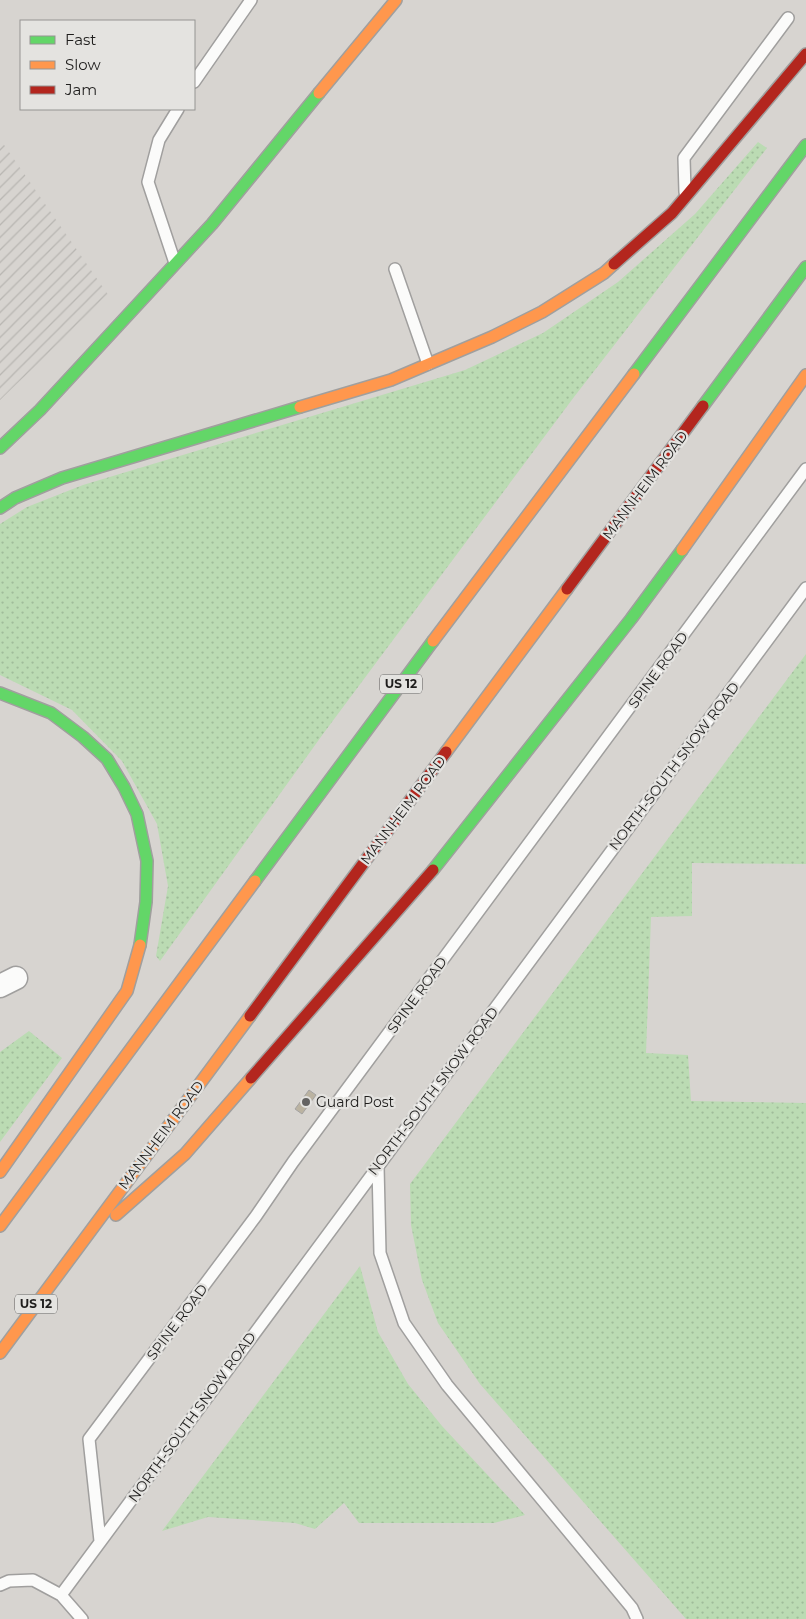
<svg xmlns="http://www.w3.org/2000/svg" width="806" height="1619" font-family="Montserrat,sans-serif">
	<style>
		.built { fill: #d7d4d0; fill-rule: evenodd }
		.industrial { fill: url(#industrial-furrows) }
		.grass { fill: url(#grass-dots) }
		.building { fill: #bbb3a1; stroke: #a4a3a2 }
		.lines { fill: none; stroke-linecap: round; stroke-linejoin: round }
		.lane-casing { stroke: #a09f9e; stroke-width: 14 }
		.street-casing { stroke: #a09f9e; stroke-width: 25 }
		.fast-casing { stroke: #a09f9e; stroke-width: 14 }
		.slow-casing { stroke: #a09f9e; stroke-width: 14 }
		.jam-casing { stroke: #a09f9e; stroke-width: 14 }
		.lane { stroke: #fbfbfa; stroke-width: 11 }
		.street { stroke: #fbfbfa; stroke-width: 22 }
		.fast { stroke: #63d668; stroke-width: 11 }
		.slow { stroke: #ff974d; stroke-width: 11 }
		.jam { stroke: #b3261e; stroke-width: 11 }
		.poi-dot { fill: #646362; stroke: #e4e3e0; stroke-width: 2 }
		.labels { text-anchor: middle; stroke-width: 4.5; stroke-linejoin: round; paint-order: stroke }
		.shield { fill: #e4e3e0; stroke: #5a5958; stroke-width: 1 }
		.shield-label { font-size: 12px; font-weight: bold; fill: #1f1e1d }
		.street-label { font-size: 14px; fill: #1f1e1d; stroke: #e4e3e0 }
		.poi-label { font-size: 14px; fill: #1f1e1d; stroke: #e4e3e0; text-anchor: start }
	</style>
	<defs>
		<pattern id="industrial-furrows" width="10" height="10" patternUnits="userSpaceOnUse" patternTransform="scale(1.25)"><rect width="10" height="10" fill="#d7d4d0"/><path d="M-1 1l2-2M0 10L10 0M9 11l2-2" fill="none" stroke="#b8b6b2"/></pattern>
		<pattern id="grass-dots" width="8" height="8" patternUnits="userSpaceOnUse" patternTransform="scale(1.25)"><rect width="8" height="8" fill="#bbdbb3"/><path d="M2 2h.1M6 6h.1" fill="none" stroke="#a0bc9a" stroke-width="1.8" stroke-linecap="round"/></pattern>
	</defs>
	<rect width="100%" height="100%" fill="#e3e2e1"/>
	<!-- built -->
	<path class="built" d="M0,0H806V1619H0ZM21,21H194V109H21Z"/>
	<!-- industrial -->
	<path class="industrial" d="M0,139L109,296L0,400Z"/>
	<!-- grass -->
	<path class="grass" d="M758,142L767,148L574,397L323,734L160,961L156,956L168,886L157,824L122,761L72,710L0,675V524L27,507L83,485L465,370L543,333L618,282L695,214Z
		M806,654V864L692,863V916L651,917L646,1053L688,1055L691,1101L806,1103V1619H686L480,1384L438,1323L422,1280L411,1225L410,1184Z
		M29,1031L62,1058L0,1142V1052Z
		M360,1266L378,1332L408,1384L442,1426L525,1515L494,1523H359L344,1503L315,1529L295,1523L208,1517L162,1531Z"/>
	<!-- building -->
	<path class="building" d="M309,1090L316,1095L302,1114L295,1109Z"/>
	<g class="lines">
		<!-- lane casing -->
		<g class="lane-casing">
			<path id="lane" d="M194,82L251,0
				M685,192L684,158L788,18
				M175,263L148,182L159,140L178,109
				M395,269L428,364
				M378,1166L380,1253L404,1323L447,1385L632,1608L637,1619
				M100,1541L89,1439L256,1216L293,1162L806,469
				M0,1585L9,1581L33,1580L61,1595L82,1619
				M61,1595L806,588"/>
		</g>
		<!-- street casing -->
		<g class="street-casing">
			<path id="street" d="M0,986L16,978"/>
		</g>
		<!-- fast casing -->
		<g class="fast-casing">
			<path id="fast" d="M634,374L806,145
				M703,406L806,267
				M0,448L40,410L212,224L319,93
				M0,508L15,498L62,478L300,407
				M0,693L51,713L83,737L107,759L124,787L137,814L147,861L146,902L140,945
				M433,870L631,619L682,550
				M255,881L433,641"/>
		</g>
		<!-- slow casing -->
		<g class="slow-casing">
			<path id="slow" d="M319,93L396,0
				M300,407L391,380L492,337L542,312L604,273L614,264
				M682,550L806,375
				M433,641L634,374
				M446,752L567,589
				M0,1172L127,991L140,945
				M116,1215L185,1154L251,1078
				M0,1226L255,881
				M0,1353L250,1016"/>
		</g>
		<!-- jam casing -->
		<g class="jam-casing">
			<path id="jam" d="M614,264L672,213L806,54
				M567,589L703,406
				M250,1016L446,752
				M251,1078L433,870"/>
		</g>
		<!-- lane -->
		<use href="#lane" class="lane"/>
		<!-- street -->
		<use href="#street" class="street"/>
		<!-- fast -->
		<use href="#fast" class="fast"/>
		<!-- slow -->
		<use href="#slow" class="slow"/>
		<!-- jam -->
		<use href="#jam" class="jam"/>
	</g>
	<!-- markers -->
	<circle class="poi-dot" cx="306" cy="1102" r="5"/>
	<g class="labels">
		<!-- shield labels -->
		<g class="shield">
			<rect x="380" y="674.5" width="42" height="19" rx="4"/>
			<rect x="15" y="1294.5" width="42" height="19" rx="4"/>
		</g>
		<g class="shield-label">
			<text x="401" y="688">US 12</text>
			<text x="36" y="1308">US 12</text>
		</g>
		<!-- street labels -->
		<g class="street-label">
			<text transform="translate(645 485) rotate(-53)" y="5">MANNHEIM ROAD</text>
			<text transform="translate(658 670) rotate(-54)" y="5">SPINE ROAD</text>
			<text transform="translate(674 766) rotate(-53)" y="5">NORTH-SOUTH SNOW ROAD</text>
			<text transform="translate(403 810) rotate(-53)" y="5">MANNHEIM ROAD</text>
			<text transform="translate(417 995) rotate(-54)" y="5">SPINE ROAD</text>
			<text transform="translate(433 1091) rotate(-53)" y="5">NORTH-SOUTH SNOW ROAD</text>
			<text transform="translate(161 1135) rotate(-53)" y="5">MANNHEIM ROAD</text>
			<text transform="translate(177 1322) rotate(-53)" y="5">SPINE ROAD</text>
			<text transform="translate(192 1417) rotate(-54)" y="5">NORTH-SOUTH SNOW ROAD</text>
		</g>
		<!-- poi labels -->
		<g class="poi-label">
			<text x="316" y="1107">Guard Post</text>
		</g>
	</g>
	<!-- legend -->
	<rect x="20" y="20" width="175" height="90" fill="#e4e3e0" stroke="#959492"/>
	<rect x="30" y="36" width="25" height="8" fill="#63d668" stroke="#959492"/>
	<text x="65" y="45" font-size="15" fill="#1f1e1d">Fast</text>
	<rect x="30" y="61" width="25" height="8" fill="#ff974d" stroke="#959492"/>
	<text x="65" y="70" font-size="15" fill="#1f1e1d">Slow</text>
	<rect x="30" y="86" width="25" height="8" fill="#b3261e" stroke="#959492"/>
	<text x="65" y="95" font-size="15" fill="#1f1e1d">Jam</text>
</svg>
